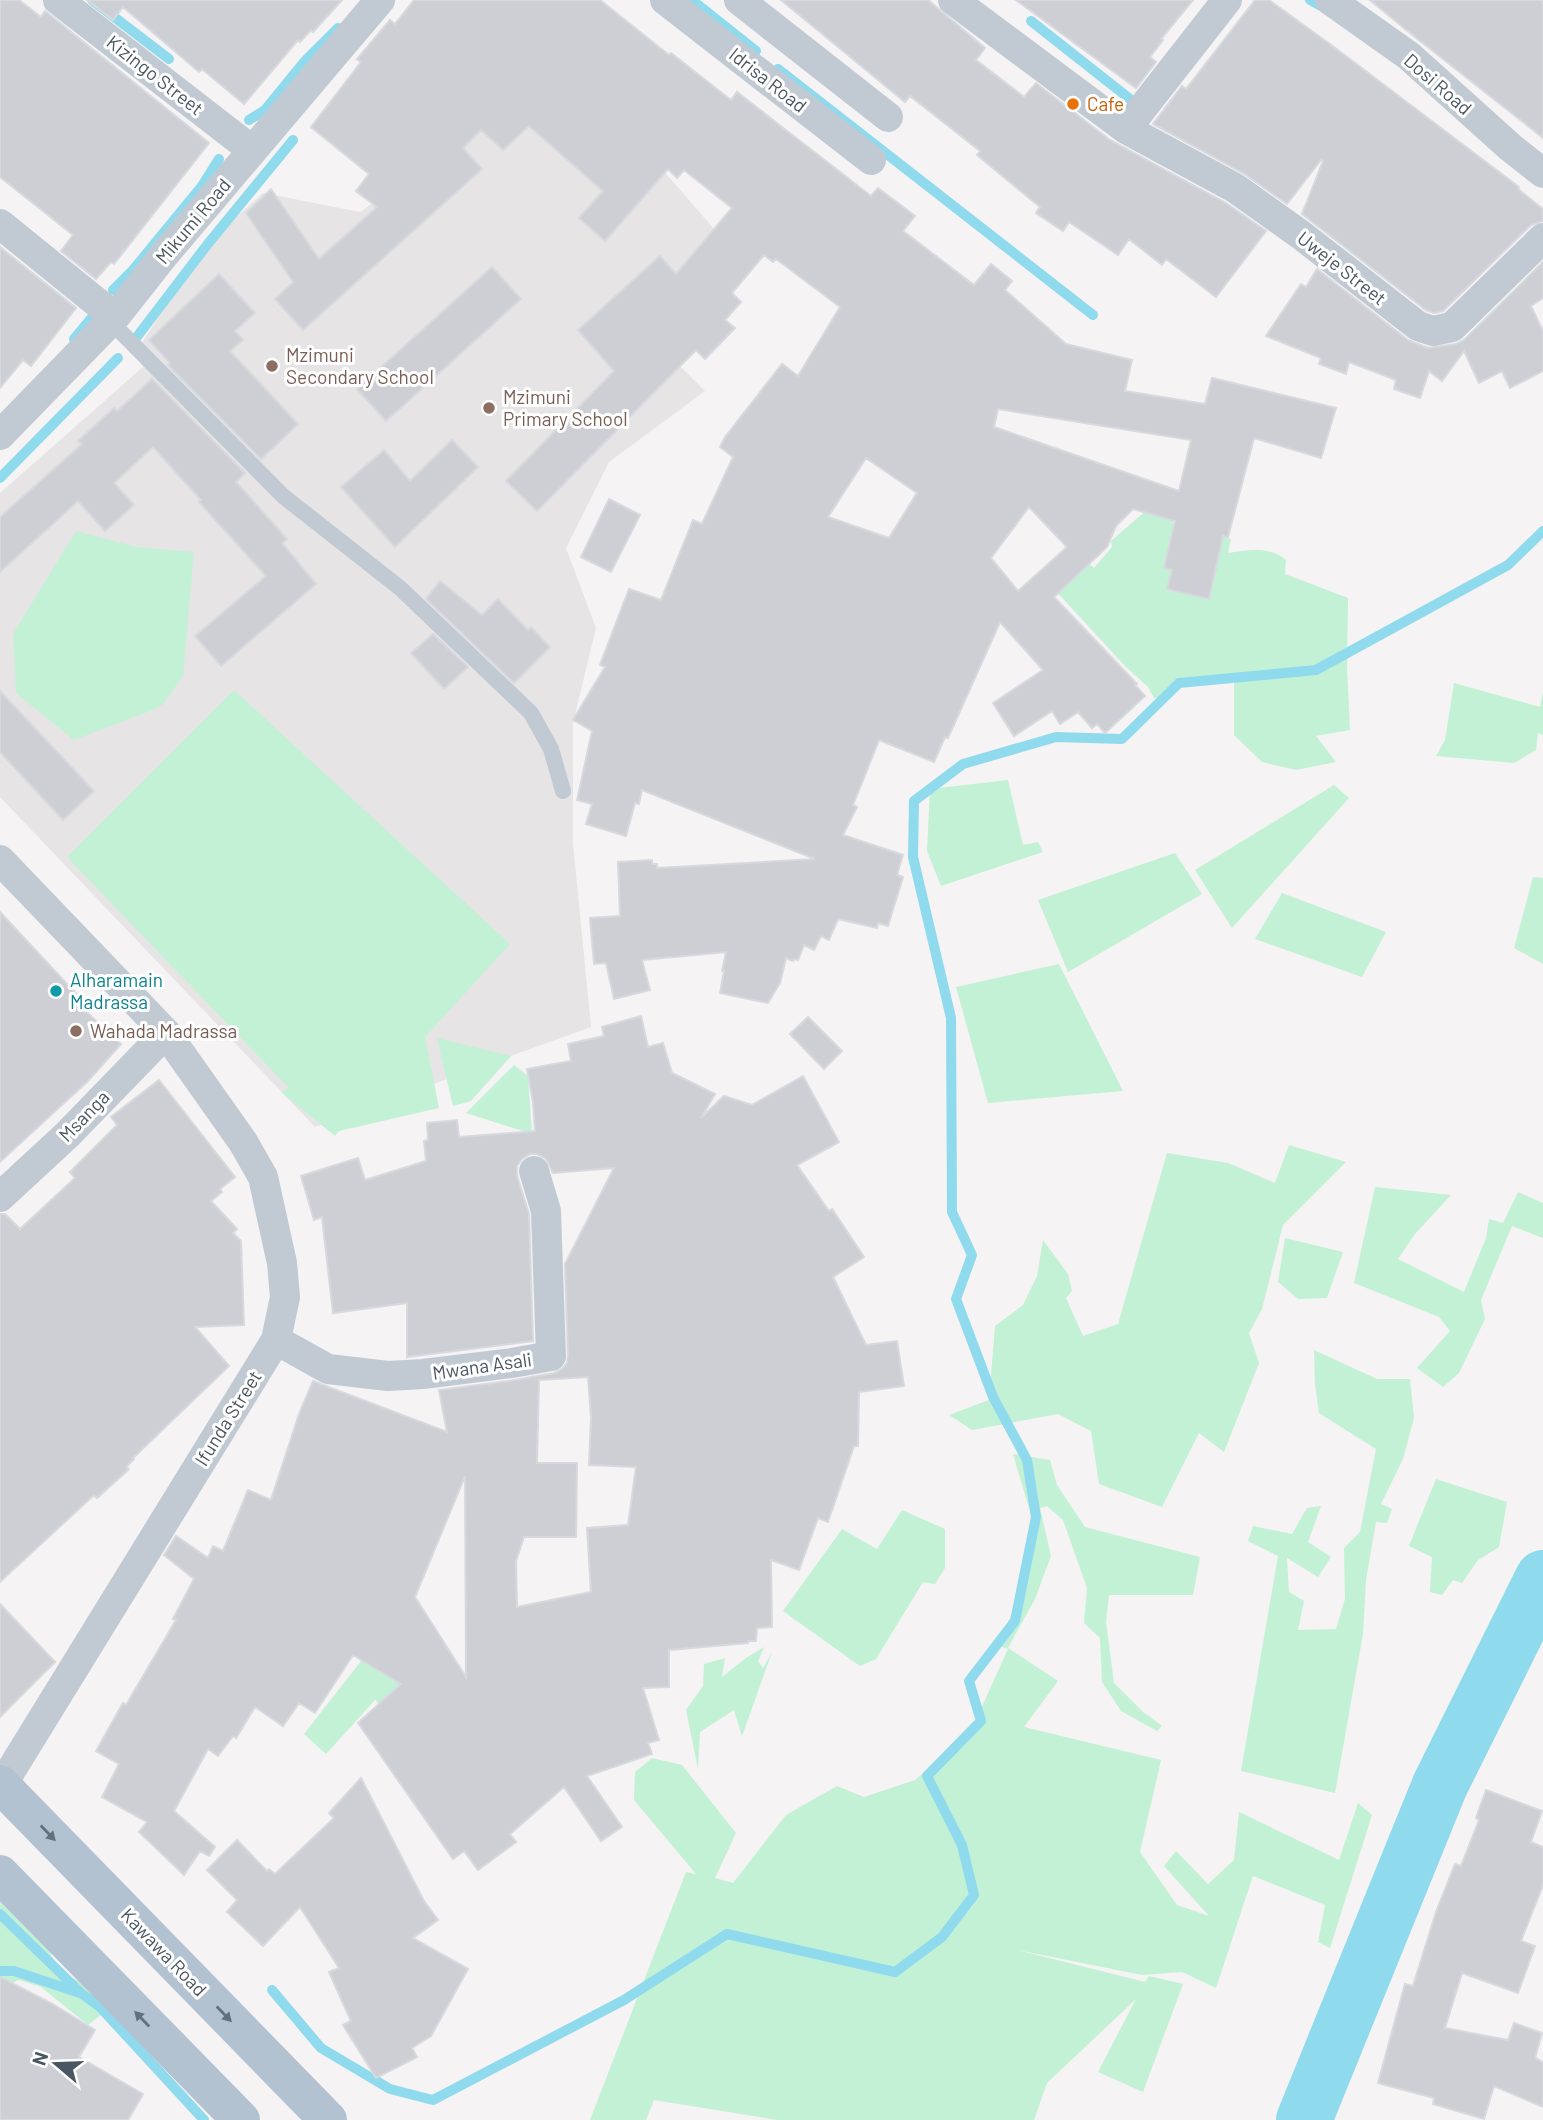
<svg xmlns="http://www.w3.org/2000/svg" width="1543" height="2120" font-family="Barlow,sans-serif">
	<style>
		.education { fill: #e6e4e5 }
		.green { fill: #c3f1d5 }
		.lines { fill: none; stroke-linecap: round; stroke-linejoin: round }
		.stream { stroke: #90daee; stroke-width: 10 }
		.river { stroke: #90daee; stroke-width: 56 }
		.building { fill: #cdcfd5; stroke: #d7d9de; stroke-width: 2; fill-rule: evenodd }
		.service { stroke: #c1cad2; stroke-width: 16 }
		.minor { stroke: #c1cad2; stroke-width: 30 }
		.primary { stroke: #b3c2d1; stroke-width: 38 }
		.oneway { fill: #64717d }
		.food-dot { fill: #e8710a; stroke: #fff; stroke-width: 2.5 }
		.education-dot { fill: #8d6e63; stroke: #fff; stroke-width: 2.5 }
		.culture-dot { fill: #0f9aa8; stroke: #fff; stroke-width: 2.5 }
		.labels { text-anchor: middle; stroke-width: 6; stroke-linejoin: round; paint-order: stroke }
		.street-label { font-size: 19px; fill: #4a5661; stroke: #fff }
		.food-label { font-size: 19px; fill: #c56008; stroke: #fff; text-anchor: start }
		.education-label { font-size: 19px; fill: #785e54; stroke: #fff; text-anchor: start }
		.culture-label { font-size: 19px; fill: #0d838f; stroke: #fff; text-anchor: start }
	</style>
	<rect width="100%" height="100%" fill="#f5f3f3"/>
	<!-- education -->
	<path class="education" d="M496,89L648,153L741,260L661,347L705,391L609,462L566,548L596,628L573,723V843L591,1027L315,1127L0,797V493L143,367L141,344L192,267L234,219L263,193L360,212L382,197Z"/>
	<!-- green -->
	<path class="green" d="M1175,503L1173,524L1231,539L1228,553C1248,550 1269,546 1286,560L1285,574L1348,598L1347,667L1350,730L1316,736L1336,762L1296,770L1262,762L1234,735V678L1180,682L1160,698H1154L1148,687L1124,665L1044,578L1067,544L1094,568L1112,547L1111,541L1149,508Z
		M76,531L136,547L194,552L183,676L163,704L155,709L74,740L16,693L13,634Z
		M1454,683L1540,707L1543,692V735L1538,733L1536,750L1514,763L1436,756L1445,740Z
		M234,690L510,944L425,1037L439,1108L339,1131L335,1136L281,1092L289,1088L67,857Z
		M1008,780L1023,845L1038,842L1043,852L941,886L927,851L930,789Z
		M1334,785L1349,798L1232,928L1195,870Z
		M1175,853L1202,894L1068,972L1038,900Z
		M1533,877L1543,878V964L1514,948Z
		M1282,893L1386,932L1362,977L1255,939Z
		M1059,964L1123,1091L988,1103L956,987Z
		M437,1038L511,1056L471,1101L453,1106Z
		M514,1065L528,1076L532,1134L466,1113Z
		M1289,1145L1346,1162L1283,1225L1262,1309L1249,1333L1259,1363L1224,1452L1199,1433L1162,1507L1099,1484L1091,1431L1058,1414L972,1430L949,1415L989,1400L995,1326L1023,1305L1037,1276L1043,1240L1068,1274L1072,1291L1066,1298L1083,1336L1118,1324L1167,1153L1228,1163L1275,1183Z
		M1375,1187L1451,1195L1415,1234L1398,1259L1464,1292L1486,1238L1489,1219L1503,1223L1518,1192L1543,1203V1238L1512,1226L1481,1300L1485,1319L1459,1373L1443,1387L1417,1368L1450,1331L1439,1317L1354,1283Z
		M1285,1238L1343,1252L1327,1298L1298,1299L1278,1282Z
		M1314,1350L1377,1379H1410L1414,1418L1403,1459L1381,1504L1392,1509L1387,1523L1376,1522L1366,1580L1363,1634L1335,1793L1241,1771L1278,1556L1248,1541L1253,1526L1292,1534L1307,1508L1321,1506L1308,1542L1331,1557L1318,1577L1287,1558L1289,1592L1304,1601L1298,1630L1336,1629L1345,1599L1344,1548L1360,1532L1376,1449L1319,1413L1315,1384Z
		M1013,1454L1050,1460L1057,1485L1085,1527L1200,1557L1193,1595H1109L1106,1622L1114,1683L1143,1712L1162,1726L1157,1731L1121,1711L1102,1682L1100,1638L1084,1623L1087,1588L1063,1520L1047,1506L1040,1508L1051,1556L1035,1599L1008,1648L1058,1681L1024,1727L1161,1760L1140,1852L1177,1905L1209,1916L1164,1866L1176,1851L1208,1884L1234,1860L1239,1812L1339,1860L1358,1803L1372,1815L1330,1948L1318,1942L1325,1905L1253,1876L1216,1988L1182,1972L1142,1975L1017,1950L1145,1982L1149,1976L1183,1984L1143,2092L1098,2072L1136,1999L1047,2083L1034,2120H778L654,2100L646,2120H590L686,1872L696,1874L634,1800L635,1772L652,1758L682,1765L736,1833L715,1878L733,1883L786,1815L837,1786L864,1797L915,1780L970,1733L1008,1649L997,1645L1020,1597L1034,1525Z
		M1436,1479L1507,1502L1499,1547L1478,1560L1462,1583L1453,1580L1442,1595L1430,1592L1432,1557L1409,1546Z
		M902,1510L945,1529V1568L935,1584L923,1582L876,1659L860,1666L783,1611L842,1529L877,1549Z
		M416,1610L409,1734L375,1700L326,1754L304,1734L365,1656Z
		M764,1647L758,1661L763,1668L772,1652L742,1736L734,1710L700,1732L698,1769L686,1710L703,1686L704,1664L725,1658L722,1677L746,1658Z
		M0,1886L43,1940L60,1971L102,1995L101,2015L88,2025L41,1987L19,1980L0,1988Z"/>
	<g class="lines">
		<!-- stream -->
		<path class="stream" d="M92,0L169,59
			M692,0L756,51
			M1310,0L1328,10
			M1031,21L1135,103L1139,98
			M778,69L1093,315
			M249,120L265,110L305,61L338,28
			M113,290L133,270L202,186L219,159
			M136,338L207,245L293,140
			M74,339L94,315
			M0,478L118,358
			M0,1914L82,1994L100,2007L204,2120
			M0,1971H14L80,1993
			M272,1990L321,2048L390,2089L433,2100L624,2000L727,1934L895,1972L942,1937L974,1895L962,1845L927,1776L981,1721L969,1681L1015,1621L1036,1517L1027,1460L993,1397L956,1299L972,1255L952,1212L951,1018L913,857L914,801L963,764L1056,737L1122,739L1179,683L1316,670L1508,565L1543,531"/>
		<!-- river -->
		<path class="river" d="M1304,2120L1440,1785L1543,1578"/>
	</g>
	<!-- building -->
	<path class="building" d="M0,0H19L41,17L45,11L209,143L114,264L111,262L96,279L61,251L73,235L0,177Z
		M87,0H342L313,32L311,30L300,42L298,40L244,104L202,69L199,72L123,7L113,20Z
		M414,0H600L669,55L671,53L731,100L737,92L871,196L878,188L915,216L903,231L974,285L991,264L1012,281L1005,290L1066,344L1132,360L1125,391L1205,404L1212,378L1336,408L1321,458L1254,438L1228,537L1223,536L1209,599L1167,589L1172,570L1164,568L1175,521L1133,509L1116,526L1107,547L1054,597L1137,684L1135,685L1145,696L1105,733L1097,724L1092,728L1078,712L1060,724L1052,711L1014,736L993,703L1043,670L1000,622L948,738L945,737L934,762L879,740L853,805L857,807L843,835L903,855L897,875L903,877L888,926L878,923L877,928L838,919L829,940L821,936L814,950L804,945L798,960L794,959L793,961L786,958L780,983L768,1003L720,993L724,971H722L726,952L642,960L650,990L614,999L606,963L594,964L590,918L620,916L618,862L652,860V864H657V868L815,859L642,790L639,804L635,803L626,836L586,824L592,804L577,800L592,731L573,720L605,667L600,665L629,589L661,600L693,520L702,524L733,457L720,447L725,437L782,364L798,376L840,307L776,259L773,262L764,255L732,293L741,302L725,320L735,328L705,359L696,350L537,511L506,481L614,371L578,330L660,256L676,274L732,208L684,170L677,178L668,169L605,241L579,218L603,191L529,126L503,150L481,130L463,148L482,169L303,330L275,299L293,282L246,213L271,189L319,259L377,207L356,191L369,174L311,127L361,62L357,59L390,20L395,24ZM998,409L1191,440L1179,491L994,427ZM866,458L917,493L889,538L828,517ZM1029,507L1067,547L1018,591L991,558Z
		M781,0H928L985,48L976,60L1024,97L1036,83L1110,140L1226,203L1266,231L1216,297L1166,259L1162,265L1129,239L1118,255L1069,222L1063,231L1036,213L1040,207L977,155L980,151L910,96L905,102Z
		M1016,0H1193L1161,39L1163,40L1150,57L1156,62L1136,88Z
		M1255,0H1269L1334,47L1519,187L1518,189L1543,209V221L1531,225L1443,311L1434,313L1426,310L1302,214L1323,161L1321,160L1287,204L1243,173L1153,124L1182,86L1186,89Z
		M1370,0H1543V138L1405,29Z
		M0,247L76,308L31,366L23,360L0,388Z
		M1543,262V298L1531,306L1543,331V371L1510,388L1502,371L1479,383L1464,351L1442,381L1429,371L1420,398L1394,389L1396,380L1349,362L1346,374L1319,364L1321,358L1266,336L1301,284L1306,287L1317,269L1408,340L1428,348L1456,344L1464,340Z
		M492,267L521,299L386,421L357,389Z
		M219,274L255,313L235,331L243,340L230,351L298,424L261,459L168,365L170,363L149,340Z
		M152,379L245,473L236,482L287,539L282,543L316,584L221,666L195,636L266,576L199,502L201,500L153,447L114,483L134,505L105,531L78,501L0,572V517L82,444L78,441L114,408L117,411Z
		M452,440L478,467L395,547L341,487L384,450L410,481Z
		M609,499L640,515L611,572L581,557Z
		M440,581L482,615L498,599L528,630L531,627L550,647L514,683L426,599Z
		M433,634L468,667L444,689L411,653Z
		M0,691L94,791L63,820L0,752Z
		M0,912L82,1000L78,1004L121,1044L88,1081L0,1162Z
		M641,1016L648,1047L663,1043L672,1073L715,1094L701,1118L724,1096L752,1105L803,1076L839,1142L797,1165L829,1211L832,1209L864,1257L833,1277L866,1345L897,1341L904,1386L859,1392L858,1446H854L828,1522L818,1518L799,1570L771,1560L772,1627L757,1628L756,1641H748V1643L669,1650V1687L643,1688L659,1740L648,1743L652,1754L587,1776L622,1827L601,1841L564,1787L510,1834L516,1842L478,1870L464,1851L453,1859L358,1723L401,1684L353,1655L315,1713L299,1703L283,1726L255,1707L236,1738L233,1736L218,1756L208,1749L174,1811L215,1847L209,1856L200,1851L184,1875L139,1832L147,1822L102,1797L119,1764L96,1751L123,1703L126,1705L176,1620L173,1619L194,1579L164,1555L176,1536L208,1558L213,1546L223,1551L248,1490L271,1500L299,1414L313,1381L447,1432L439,1390L515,1380L554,1373L562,1369L567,1363L568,1355L565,1264L614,1168L553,1173L546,1159L537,1154H530L522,1159L517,1166V1176L529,1214L533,1341L407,1357V1303L333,1313L322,1217L314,1220L301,1176L358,1158L365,1180L426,1161L424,1141L428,1140L427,1123L457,1120L459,1137L535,1131L533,1102L527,1069L571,1061L568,1044L604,1036L602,1027ZM588,1377L591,1418L589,1465L636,1467L628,1525L587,1528L591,1592L517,1607L516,1561L524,1537H576L577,1463H537L539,1380ZM465,1476L466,1677L415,1597Z
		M808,1017L842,1051L824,1069L790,1034Z
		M159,1080L235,1177L220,1189L222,1192L211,1201L237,1229L233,1233L241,1241L244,1325L195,1327L229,1366L133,1458L134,1459L126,1467L129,1469L97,1498L94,1495L0,1582V1214H5L20,1229L75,1178L70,1172L117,1125L111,1117Z
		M0,1604L55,1662L0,1717Z
		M361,1778L424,1901L438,1920L413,1938L468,1969L431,2036L412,2048L417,2057L376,2078L343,2025L351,2021L329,1972L339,1968L300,1907L263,1946L227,1912L237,1900L207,1870L237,1840L267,1871L269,1869L275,1874L334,1818L329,1813Z
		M1486,1790L1542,1811L1531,1842L1543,1847V1885L1521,1941L1535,1946L1518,1993L1462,1973L1445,2028L1508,2040L1514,2023L1542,2033L1535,2058L1543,2062V2107L1494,2086L1484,2119L1433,2104L1434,2098L1378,2083L1405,1984L1413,1986L1436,1912L1455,1864L1461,1866L1479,1820L1476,1818Z
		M0,1977L51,2003L95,2030L79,2057L143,2094L128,2120H0Z"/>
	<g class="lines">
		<!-- service -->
		<path class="service" d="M111,322L283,496L400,588L531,713L551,749L563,791"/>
		<!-- minor -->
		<path class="minor" d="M58,0L252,150
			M665,0L871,160
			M739,0L888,117
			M953,0L1126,129L1235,188L1301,235L1418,326L1433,331L1452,327L1543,238
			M1330,0L1409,56L1510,147L1543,173
			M1126,129L1227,0
			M0,224L115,317
			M0,435L115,317L164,255L380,0
			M0,860L166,1033L243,1142L263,1177L282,1263L285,1297L276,1340L5,1780L0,1784
			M0,1197L67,1135L166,1033
			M276,1340L328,1369L388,1376L423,1374L512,1363L551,1356L546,1211L534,1171"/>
		<!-- primary -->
		<path class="primary" d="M0,1784L328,2120
			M0,1874L241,2120"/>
	</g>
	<!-- one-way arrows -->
	<defs><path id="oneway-solid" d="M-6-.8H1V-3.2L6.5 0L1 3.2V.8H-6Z" transform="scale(1.75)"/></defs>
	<g class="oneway">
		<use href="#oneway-solid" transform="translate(48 1833) rotate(46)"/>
		<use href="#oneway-solid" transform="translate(224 2014) rotate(46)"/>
		<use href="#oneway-solid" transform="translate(142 2019) rotate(-134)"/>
	</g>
	<!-- markers -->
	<circle class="food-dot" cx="1073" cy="104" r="7"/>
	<g class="education-dot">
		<circle cx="272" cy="366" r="7"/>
		<circle cx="489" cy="408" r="7"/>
		<circle cx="76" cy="1031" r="7"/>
	</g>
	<circle class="culture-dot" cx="56" cy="991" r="7"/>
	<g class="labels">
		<!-- street labels -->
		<g class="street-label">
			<text transform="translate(155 75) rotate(38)" y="7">Kizingo Street</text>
			<text transform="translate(768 80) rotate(38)" y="7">Idrisa Road</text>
			<text transform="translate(1438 84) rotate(41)" y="7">Dosi Road</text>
			<text transform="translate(193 221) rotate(-50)" y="7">Mikumi Road</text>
			<text transform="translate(1342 268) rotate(38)" y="7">Uweje Street</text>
			<text transform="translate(84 1116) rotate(-46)" y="7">Msanga</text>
			<text transform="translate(482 1366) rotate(-8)" y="7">Mwana Asali</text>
			<text transform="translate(228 1418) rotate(-58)" y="7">Ifunda Street</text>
			<text transform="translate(164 1952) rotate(46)" y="7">Kawawa Road</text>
		</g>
		<!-- food labels -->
		<g class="food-label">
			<text x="1087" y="111">Cafe</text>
		</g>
		<!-- education labels -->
		<g class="education-label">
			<text x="286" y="362">Mzimuni<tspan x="286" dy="22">Secondary School</tspan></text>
			<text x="503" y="404">Mzimuni<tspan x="503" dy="22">Primary School</tspan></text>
			<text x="90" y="1038">Wahada Madrassa</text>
		</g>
		<!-- culture labels -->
		<g class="culture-label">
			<text x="70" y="987">Alharamain<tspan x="70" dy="22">Madrassa</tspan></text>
		</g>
	</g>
	<!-- north arrow -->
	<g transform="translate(56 2064) rotate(289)" stroke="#ffffff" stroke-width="5" paint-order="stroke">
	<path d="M0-5L12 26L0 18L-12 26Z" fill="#4a5661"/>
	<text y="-10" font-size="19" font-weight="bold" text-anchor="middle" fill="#4a5661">N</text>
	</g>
</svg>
